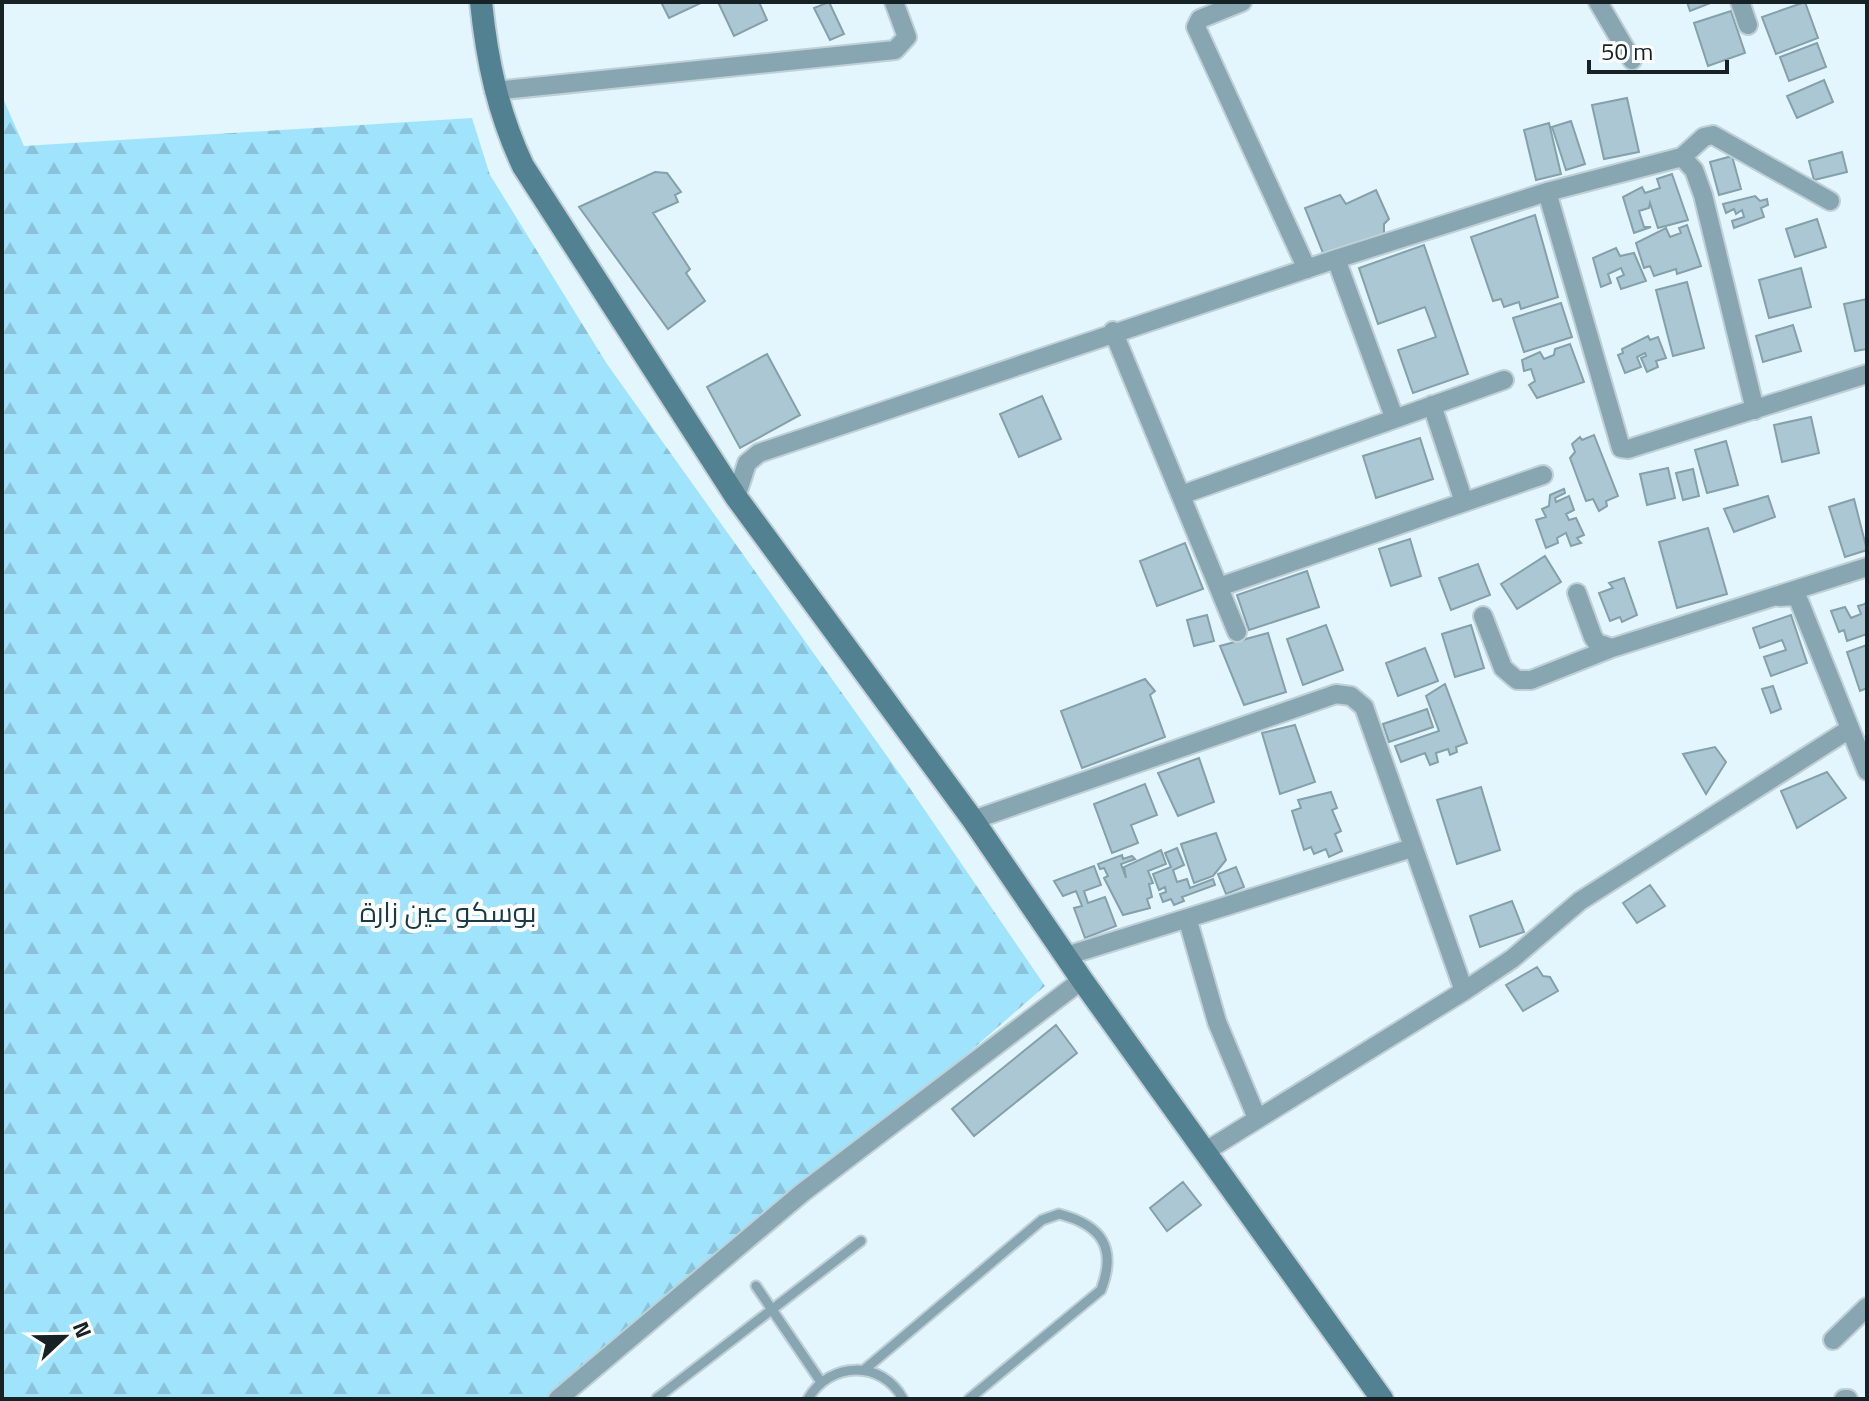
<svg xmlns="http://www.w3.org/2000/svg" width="1869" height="1401" font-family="'Titillium Web',Cairo,sans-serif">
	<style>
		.forest { fill: url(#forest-firs) }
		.building { fill: #aac7d3; stroke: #83a0ab; stroke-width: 2 }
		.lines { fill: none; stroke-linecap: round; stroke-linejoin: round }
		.service-casing { stroke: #bfd0d6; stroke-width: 13 }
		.minor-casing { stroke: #bfd0d6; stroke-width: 22 }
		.secondary-casing { stroke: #bfd0d6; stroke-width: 26 }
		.service { stroke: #88a6b2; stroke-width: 9 }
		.minor { stroke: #88a6b2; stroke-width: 18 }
		.secondary { stroke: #528192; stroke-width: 22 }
		.labels { text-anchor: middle; stroke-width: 8; stroke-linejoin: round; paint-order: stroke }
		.park-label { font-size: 28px; fill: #183b47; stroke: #fff }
	</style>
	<defs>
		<pattern id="forest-firs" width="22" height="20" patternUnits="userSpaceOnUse" patternTransform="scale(2)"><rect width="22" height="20" fill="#a0e3fd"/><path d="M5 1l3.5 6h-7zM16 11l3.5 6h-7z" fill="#89c2d9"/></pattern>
	</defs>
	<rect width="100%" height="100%" fill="#e4f6fd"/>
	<!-- forest -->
	<path class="forest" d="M2,96L24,146L472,118L490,175L607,364L907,784L1045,986L571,1399H2Z"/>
	<!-- building -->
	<path class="building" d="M661,2H700L701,3L669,18Z
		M718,2H759L767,20L734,36Z
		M829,2L844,34L830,40L814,8Z
		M1687,2H1713L1690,11Z
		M1805,2L1818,38L1776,54L1762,17Z
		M1731,11L1745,53L1708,66L1694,23Z
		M1817,43L1826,67L1789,81L1780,57Z
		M1824,80L1833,102L1797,118L1787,96Z
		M1627,98L1639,152L1604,159L1592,105Z
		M1571,121L1585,164L1566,170L1552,127Z
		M1549,123L1561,174L1536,180L1524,130Z
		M1842,152L1847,172L1814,180L1809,161Z
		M1732,156L1741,189L1719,195L1710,162Z
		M655,172L667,173L681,192L675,195L678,202L653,213L690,269L686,273L705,301L668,329L579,207Z
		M1672,174L1688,220L1658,228L1650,203L1649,208L1639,211L1644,227H1651L1634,233L1623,197L1642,187L1645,193L1660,188L1657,179Z
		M1376,190L1389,219L1384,224V234L1323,253L1305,208L1340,195L1346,204Z
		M1755,196L1760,201L1767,199L1768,205L1761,208L1764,217L1734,228L1732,221L1744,217L1742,210L1736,214L1734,209L1726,213L1723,204Z
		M1535,215L1558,297L1521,309L1519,302L1504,307L1501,299L1493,301L1471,237Z
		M1817,219L1826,247L1795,257L1786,229Z
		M1687,225L1701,266L1677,274L1676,269L1654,276L1650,266L1644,268L1636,243L1666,228L1670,237L1681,233L1679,228Z
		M1424,245L1468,374L1413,393L1398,350L1436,337L1425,307L1378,324L1359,268Z
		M1616,248L1620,256L1634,253L1646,281L1621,289L1617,278L1624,275L1621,268L1608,274L1611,283L1601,287L1593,258Z
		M1801,268L1811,307L1769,318L1759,280Z
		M1687,282L1704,348L1673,356L1656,290Z
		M1867,299V349L1855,351L1844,304Z
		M1561,303L1572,337L1524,352L1513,318Z
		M1793,325L1801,351L1763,362L1756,336Z
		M1648,336L1650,340L1658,337L1666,358L1656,361L1658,367L1647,372L1641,358L1646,356L1645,353L1637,357L1641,367L1625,373L1618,355L1623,353L1622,349Z
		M1570,344L1584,382L1537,398L1529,385L1535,381L1531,369L1524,371L1522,360L1540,352L1544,359L1554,355L1555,349Z
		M767,354L800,415L740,448L707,387Z
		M1042,396L1061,439L1019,457L1000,414Z
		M1811,417L1819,453L1782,462L1774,425Z
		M1594,435L1618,496L1606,501L1607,506L1599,511L1593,499L1586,501L1570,458L1575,452L1572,444L1580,437L1582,440Z
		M1420,438L1433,479L1376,498L1363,456Z
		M1726,441L1738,485L1707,493L1695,450Z
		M1668,468L1675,498L1647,505L1640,474Z
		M1693,469L1699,496L1683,500L1676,473Z
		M1564,489L1565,493L1555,498L1556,502L1569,496L1574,510L1566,514L1569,520L1576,518L1584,535L1577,538L1581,543L1571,546L1566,533L1557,538L1558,543L1546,548L1536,520L1546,517L1542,509L1549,506L1550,495Z
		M1768,496L1775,517L1734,532L1724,509Z
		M1854,499L1867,550L1845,557L1829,507Z
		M1708,528L1727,594L1677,608L1659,542Z
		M1410,539L1421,576L1391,586L1379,549Z
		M1185,543L1203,589L1157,606L1140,561Z
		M1545,556L1561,582L1517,609L1501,584Z
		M1478,564L1490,595L1451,610L1439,578Z
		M1307,571L1319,607L1249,630L1237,595Z
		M1624,578L1637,615L1622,622L1620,617L1610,621L1599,593L1613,588L1609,583Z
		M1867,599V634L1847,641L1844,630L1839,632L1831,611L1845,607L1851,618L1861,614L1858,606L1865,604Z
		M1207,615L1214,641L1194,646L1187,620Z
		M1791,615L1807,663L1771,676L1764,657L1786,650L1782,640L1760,648L1753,628Z
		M1326,625L1343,670L1303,685L1287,639Z
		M1471,625L1484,668L1455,677L1442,634Z
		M1268,633L1286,692L1244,705L1220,646Z
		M1867,645V688L1860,691L1847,652Z
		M1425,648L1438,681L1398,696L1386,663Z
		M1145,679L1155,691L1150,695L1165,737L1082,768L1061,711Z
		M1445,684L1467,743L1456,747L1457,752L1450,755L1448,749L1436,753L1438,762L1430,765L1425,753L1401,762L1395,746L1439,731L1426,696Z
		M1773,686L1781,709L1771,713L1762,689Z
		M1427,709L1433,727L1389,742L1383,724Z
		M1295,725L1315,782L1280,794L1262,733Z
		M1715,747L1726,762L1706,794L1683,754Z
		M1199,758L1214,802L1178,816L1158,773Z
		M1827,772L1846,798L1797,828L1781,791Z
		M1145,784L1157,815L1131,825L1138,843L1112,853L1094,804Z
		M1481,787L1500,850L1457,864L1437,800Z
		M1331,792L1337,808L1332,810L1341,831L1335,834L1342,851L1329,857L1326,849L1314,854L1311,847L1304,850L1292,811L1301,808L1298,800Z
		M1216,833L1226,860L1213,876L1194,883L1181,844Z
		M1177,848L1184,865L1173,870L1177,882L1187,879L1190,888L1213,879L1215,885L1182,897L1184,901L1174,905L1171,899L1163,902L1160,894L1166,892L1165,887L1159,890L1153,874L1171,867L1165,853Z
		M1161,850L1166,864L1148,871L1153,883L1149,884L1152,897L1147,899L1150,908L1123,915L1104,878L1108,876L1104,868L1100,869L1098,864L1122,855L1123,859L1132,856L1135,859L1121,864L1126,878L1124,867Z
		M1094,866L1101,885L1084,891L1088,903L1105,897L1116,926L1085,938L1074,908L1082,906L1076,891L1063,896L1054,881Z
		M1236,867L1244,887L1226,894L1218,874Z
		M1650,885L1665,906L1637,923L1623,903Z
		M1512,901L1524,932L1480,947L1470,916Z
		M1537,967L1543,976L1550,977L1558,991L1523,1011L1506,985Z
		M1056,1025L1077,1053L974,1136L952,1109Z
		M1183,1182L1201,1205L1167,1231L1150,1208Z"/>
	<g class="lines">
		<!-- service casing -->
		<g class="service-casing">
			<path id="service" d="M756,1286L821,1382
				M864,1370L1042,1220L1059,1214C1102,1225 1117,1248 1101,1290L969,1399
				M657,1398L861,1241
				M808,1399C830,1361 882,1360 903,1399"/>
		</g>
		<!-- minor casing -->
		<g class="minor-casing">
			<path id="minor" d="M1242,2L1200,19L1196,27L1307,269
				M1598,2L1632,60
				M1740,2L1748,25
				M494,91L895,50L907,37L894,2
				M1682,157L1704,137L1713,135L1830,201
				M1547,192L1621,448L1628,449L1867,374
				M1336,259L1394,417
				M1113,331L1237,632
				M1432,405L1464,502
				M1181,495L1504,380
				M736,497L747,463L759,453L1336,259L1547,192L1682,157L1694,170L1703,195L1755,410
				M1219,587L1543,475
				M1577,593L1593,637L1597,643L1612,648L1867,567
				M1779,597L1794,596L1799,601L1867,771
				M1483,616L1503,668L1517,680H1531L1612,648
				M973,820L1336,694L1351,696L1364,707L1464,991
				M1188,921L1217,1022L1257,1118
				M1066,956L1412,848
				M1206,1151L1464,991L1512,959L1580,901L1848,730
				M1833,1340L1867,1307
				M558,1399L802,1193L1082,980
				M1844,1399H1848"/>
		</g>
		<!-- secondary casing -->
		<g class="secondary-casing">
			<path id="secondary" d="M481,2C487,61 498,113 523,166L736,497L973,820L1082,980L1382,1399"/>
		</g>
		<!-- service -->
		<use href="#service" class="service"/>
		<!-- minor -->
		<use href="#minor" class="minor"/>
		<!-- secondary -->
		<use href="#secondary" class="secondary"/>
	</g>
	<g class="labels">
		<!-- park labels -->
		<g class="park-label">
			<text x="448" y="922">بوسكو عين زارة</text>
		</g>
	</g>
	<!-- border -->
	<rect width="1869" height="1401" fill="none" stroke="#172226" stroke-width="8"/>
	<!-- north arrow -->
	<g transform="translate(64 1337) rotate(68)" stroke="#ffffff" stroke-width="6" paint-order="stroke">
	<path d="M0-6L14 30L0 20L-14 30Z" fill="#172226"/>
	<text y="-12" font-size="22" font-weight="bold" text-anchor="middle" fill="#172226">N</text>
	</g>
	<!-- scale -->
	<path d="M1589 60v12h138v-12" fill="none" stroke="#172226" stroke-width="4"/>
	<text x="1601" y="60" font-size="24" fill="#172226" stroke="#ffffff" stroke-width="6" paint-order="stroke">50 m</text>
</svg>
